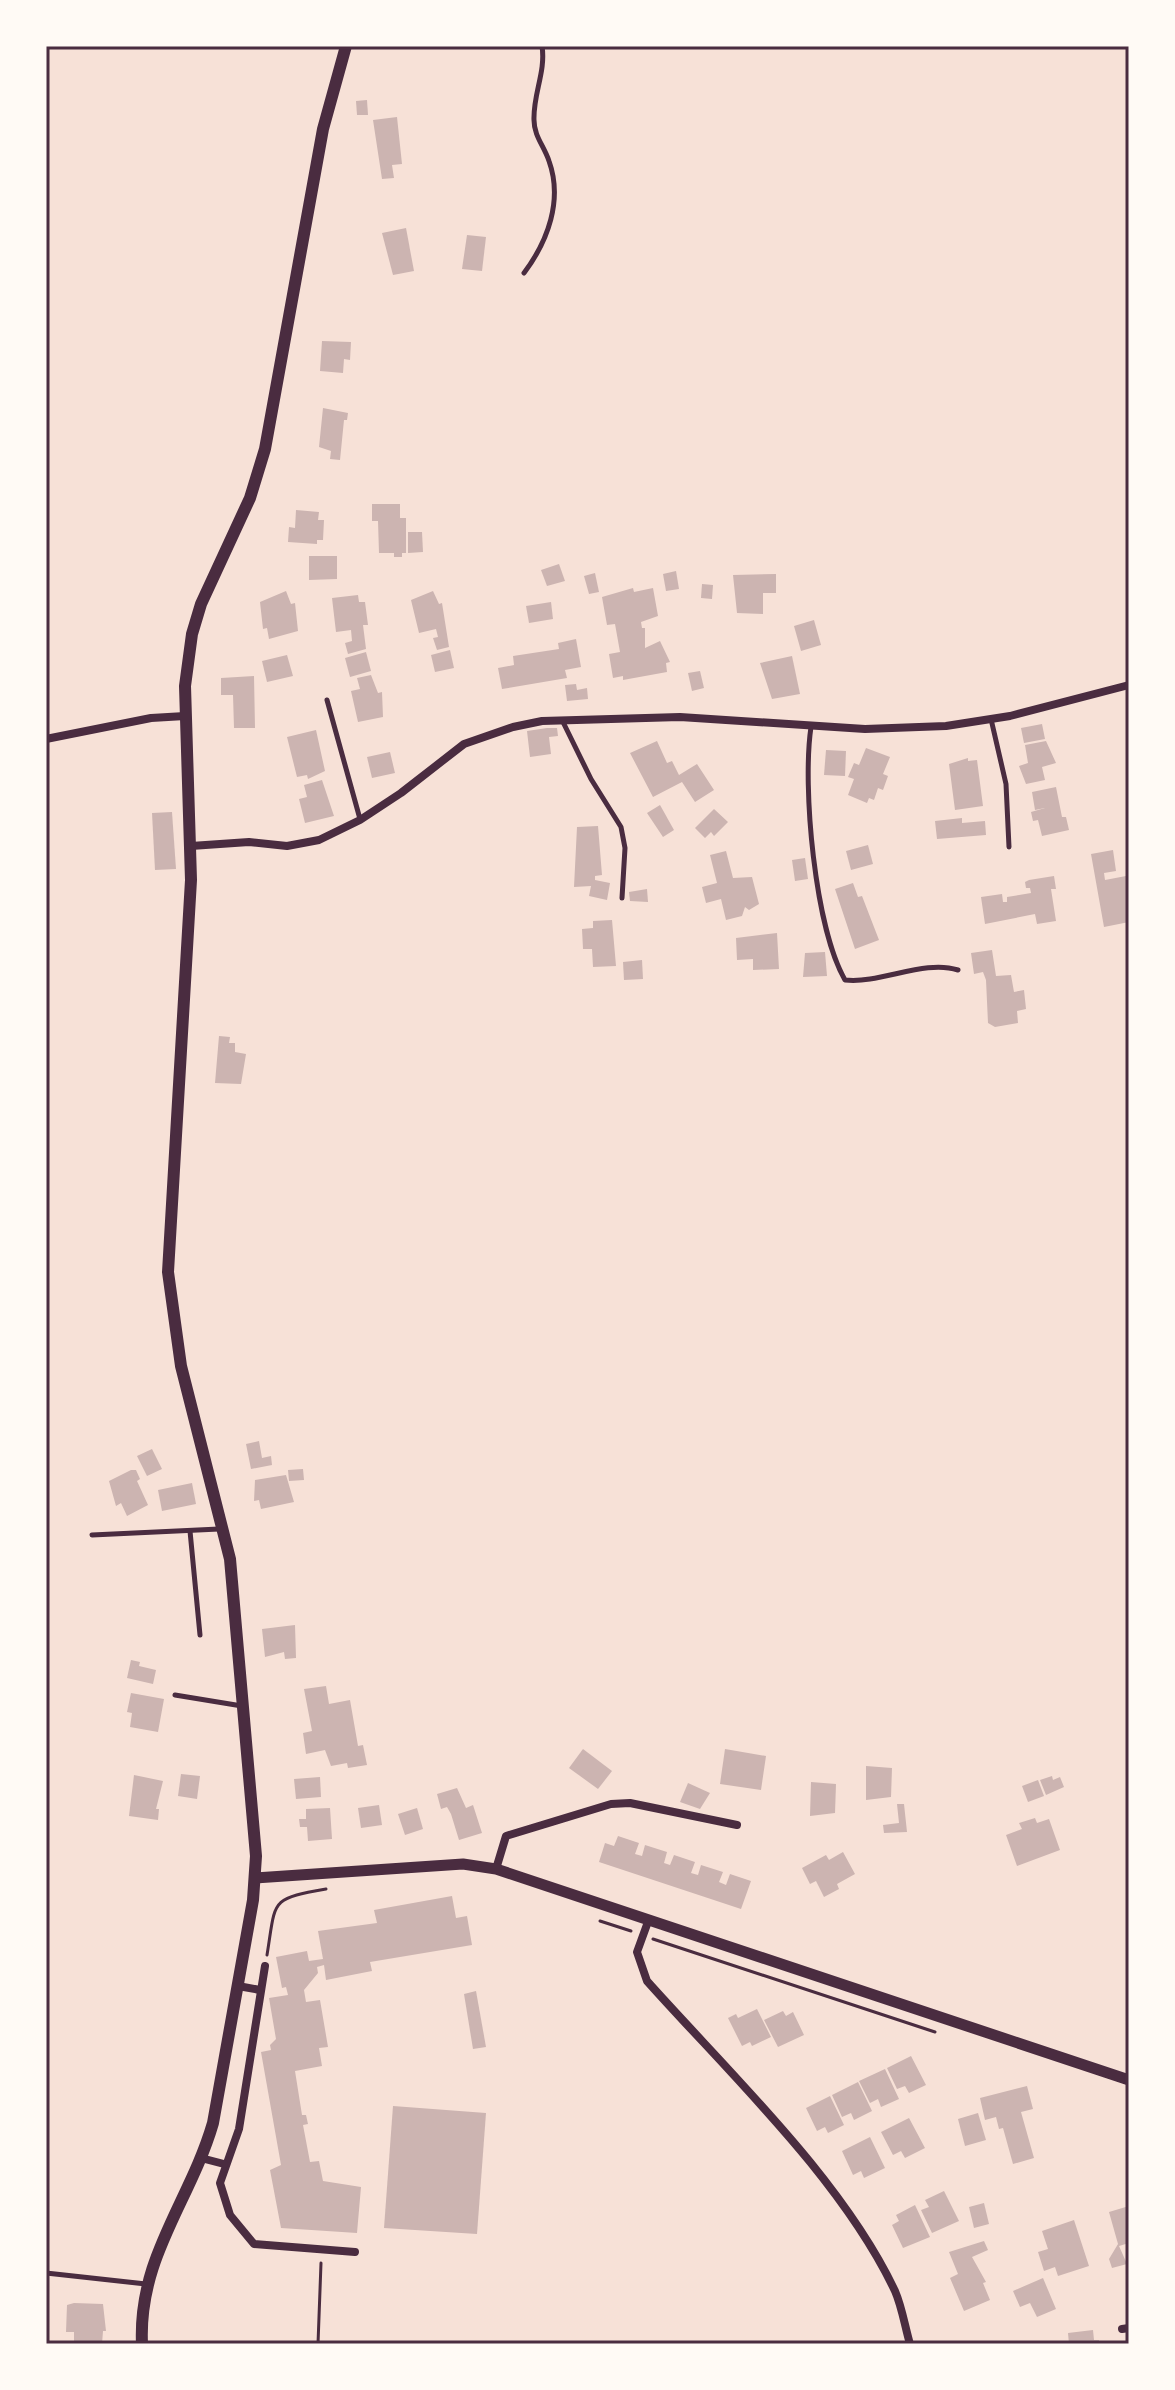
<svg xmlns="http://www.w3.org/2000/svg" width="1175" height="2390" font-family="Karla,sans-serif">
  <style>
    .building { fill: #ccb4b1 }
    .lines { fill: none; stroke-linecap: round; stroke-linejoin: round }
    .path { stroke: #4a2c40; stroke-width: 3 }
    .service { stroke: #4a2c40; stroke-width: 5 }
    .minor { stroke: #4a2c40; stroke-width: 8 }
    .tertiary { stroke: #4a2c40; stroke-width: 11 }
    .secondary { stroke: #4a2c40; stroke-width: 12 }
    .neatline { fill: none; stroke: #4a2c40; stroke-width: 3 }
  </style>
  <rect width="100%" height="100%" fill="#f7e1d7"/>
  <g class="building">
    <path d="M367 100 368 115H357L356 101Z"/>
    <path d="M397 117 402 164 392 165 394 178 382 179 373 120Z"/>
    <path d="M406 228 414 271 393 275 382 233Z"/>
    <path d="M467 235 486 237 482 271 462 269Z"/>
    <path d="M322 341 351 342 350 360 344 359 343 373 320 371Z"/>
    <path d="M323 408 348 413 347 420H344L340 460 330 459 331 451 319 447Z"/>
    <path d="M372 504H400V518H406V553H402V557H394V553H379L378 521H372Z"/>
    <path d="M296 510 319 512 318 520H324L323 540H317V544L288 542 289 527 295 528Z"/>
    <path d="M408 532H422L423 552 408 553Z"/>
    <path d="M309 556H337V579L309 580Z"/>
    <path d="M559 564 565 581 547 586 541 570Z"/>
    <path d="M676 571 679 589 666 591 663 574Z"/>
    <path d="M595 573 599 592 589 594 584 576Z"/>
    <path d="M776 574V593H763V614L737 613 733 575Z"/>
    <path d="M702 584 713 585 712 599 701 598Z"/>
    <path d="M633 588 634 592 653 588 658 616 641 622 642 628H645V648L660 641 670 662 666 663 667 672 623 680V676L613 678 609 654 620 652 615 624 607 625 602 597Z"/>
    <path d="M286 591 291 604 295 603 298 631 269 639 267 628 263 629 260 602Z"/>
    <path d="M433 591 439 604 442 603 449 647 437 650 433 638 438 637 436 629 419 633 411 600Z"/>
    <path d="M358 595 359 602H365L368 625H363L366 649 348 654 345 643 352 641 351 630 336 632 332 598Z"/>
    <path d="M551 602 553 619 529 623 526 606Z"/>
    <path d="M814 620 821 645 801 651 794 626Z"/>
    <path d="M576 639 581 667 565 670 567 678 502 689 498 668 514 665 513 656 559 649 558 643Z"/>
    <path d="M450 650 454 668 435 672 431 655Z"/>
    <path d="M366 652 371 671 350 677 345 658Z"/>
    <path d="M287 655 293 676 267 682 262 661Z"/>
    <path d="M792 656 800 694 772 699 760 663Z"/>
    <path d="M700 671 704 688 692 691 688 673Z"/>
    <path d="M371 675 378 693 382 692 383 717 358 722 351 691 360 689 357 678Z"/>
    <path d="M254 676 255 728H234L233 695H221V678Z"/>
    <path d="M576 684 577 690 587 688 588 699 567 701 565 685Z"/>
    <path d="M1042 724 1045 739 1024 743 1021 728Z"/>
    <path d="M547 728H557L558 736 549 737 551 754 530 757 527 731Z"/>
    <path d="M316 730 325 771 308 779 307 775 297 777 287 737Z"/>
    <path d="M657 741 667 763 672 761 679 775 697 764 714 790 695 802 682 782 653 797 630 753Z"/>
    <path d="M1046 741 1056 763 1042 767 1045 780 1026 784 1019 766 1028 763 1025 745Z"/>
    <path d="M866 748 890 757 883 774 888 776 883 790 878 788 874 800 869 798 867 803 848 795 854 779 848 777 854 763 859 765Z"/>
    <path d="M826 750 846 751 845 776 824 775Z"/>
    <path d="M390 752 395 773 372 778 367 757Z"/>
    <path d="M968 758V761L977 760 983 806 955 810 949 764Z"/>
    <path d="M322 780 334 816 305 823 299 799 307 797 304 785Z"/>
    <path d="M1056 787 1062 817H1066L1069 830 1042 836 1038 820 1033 821 1031 812 1045 808 1035 810 1032 792Z"/>
    <path d="M660 805 674 830 663 837 647 813Z"/>
    <path d="M714 809 728 822 714 836 711 832 705 838 695 828Z"/>
    <path d="M172 812 176 869 155 870 152 813Z"/>
    <path d="M962 818V823L985 821 986 835 937 839 935 821Z"/>
    <path d="M598 826 602 875 595 876V880L610 883 607 900 589 896 591 886 574 887 577 827Z"/>
    <path d="M868 845 873 864 851 870 846 851Z"/>
    <path d="M1113 850 1116 871 1104 873 1105 880 1126 876 1129 922 1104 927 1091 854Z"/>
    <path d="M726 851 733 878 752 877 759 904 749 910 745 907 742 916 726 920 721 899 706 903 702 887 717 883 710 855Z"/>
    <path d="M805 858 808 879 795 881 792 860Z"/>
    <path d="M1054 876 1056 889H1051L1056 921 1037 924 1035 914 985 924 981 897 1002 894 1003 902H1007V897L1031 893 1030 888H1026L1025 882 1029 880Z"/>
    <path d="M853 883 858 897 862 896 879 940 855 949 835 889Z"/>
    <path d="M647 889 648 902 630 901 629 892Z"/>
    <path d="M612 920 616 966 593 967 592 949H583L582 929 593 928V921Z"/>
    <path d="M777 933 779 969 753 970V959L737 960 736 938Z"/>
    <path d="M992 950 996 976 1011 975 1014 992 1024 990 1026 1009 1017 1011 1018 1023 995 1027 988 1023 986 980 983 972 974 974 971 953Z"/>
    <path d="M825 952 827 976 803 977 805 953Z"/>
    <path d="M642 960 643 979 624 980 623 962Z"/>
    <path d="M219 1036 230 1037 229 1043H235V1052L246 1054 241 1084 215 1083Z"/>
    <path d="M259 1441 262 1458 271 1456 272 1465 251 1469 246 1444Z"/>
    <path d="M152 1449 162 1469 147 1476 137 1456Z"/>
    <path d="M303 1469 304 1480 289 1481 288 1470Z"/>
    <path d="M131 1470H136L140 1479 137 1481 148 1505 127 1516 121 1503 116 1506 109 1481Z"/>
    <path d="M286 1475 294 1502 261 1509 259 1500 254 1501 255 1480Z"/>
    <path d="M192 1483 196 1504 162 1511 158 1490Z"/>
    <path d="M295 1625 296 1658 285 1659 284 1652 265 1657 262 1629Z"/>
    <path d="M131 1660 140 1662 139 1666 156 1670 153 1684 127 1678Z"/>
    <path d="M326 1686 329 1704 350 1700 358 1746 363 1745 367 1765 348 1768 347 1763 331 1766 325 1750 306 1754 303 1733 312 1731 304 1689Z"/>
    <path d="M131 1693 164 1699 158 1732 130 1727 132 1713 127 1712Z"/>
    <path d="M583 1749 612 1771 598 1789 569 1768Z"/>
    <path d="M725 1749 766 1756 761 1790 720 1784Z"/>
    <path d="M866 1766 892 1768 891 1797 866 1800Z"/>
    <path d="M181 1774 200 1776 197 1799 178 1796Z"/>
    <path d="M134 1775 163 1781 156 1809H159L158 1820 129 1816Z"/>
    <path d="M1052 1776 1053 1780 1060 1777 1064 1787 1046 1795 1040 1780Z"/>
    <path d="M320 1777 321 1797 296 1799 294 1779Z"/>
    <path d="M1038 1780 1044 1796 1028 1802 1022 1786Z"/>
    <path d="M811 1782 836 1784 835 1813 810 1816Z"/>
    <path d="M688 1783 710 1793 700 1809 680 1802Z"/>
    <path d="M457 1788 466 1808 473 1805 482 1833 459 1840 451 1814 447 1807 441 1809 437 1794Z"/>
    <path d="M897 1804H904L907 1832 884 1833 883 1825 899 1823Z"/>
    <path d="M379 1805 382 1825 361 1828 358 1808Z"/>
    <path d="M330 1808 332 1839 308 1841 307 1827H300L299 1819H306V1809Z"/>
    <path d="M417 1808 423 1829 405 1835 398 1814Z"/>
    <path d="M1035 1818 1037 1823 1049 1819 1060 1850 1017 1866 1006 1835 1022 1829 1019 1823Z"/>
    <path d="M618 1836 639 1843 635 1854 642 1856 645 1845 667 1852 664 1863 670 1865 674 1855 695 1862 691 1873 698 1875 701 1865 723 1872 719 1882 726 1885 730 1874 751 1881 741 1909 599 1862 605 1843 614 1846Z"/>
    <path d="M843 1852 855 1874 837 1884 839 1889 824 1897 816 1881 810 1884 802 1868 826 1855 829 1860Z"/>
    <path d="M452 1896 456 1918 467 1916 472 1945 370 1962 372 1971 326 1980 324 1965 317 1967 318 1973 304 1990 306 2002 320 2000 328 2047 319 2048 322 2066 295 2071 302 2115H306L308 2124 303 2125 310 2162 319 2161 323 2181 361 2187 357 2233 281 2228 270 2170 281 2165 261 2052 271 2050 270 2045 276 2039 269 1998 288 1995 286 1987 282 1988 276 1957 307 1951 309 1961 323 1959 318 1931 377 1923 374 1910Z"/>
    <path d="M476 1991 486 2047 473 2049 464 1994Z"/>
    <path d="M757 2009 771 2037 752 2046 750 2042 742 2046 728 2018 736 2014 738 2018Z"/>
    <path d="M783 2011 786 2016 793 2012 804 2035 778 2047 764 2020Z"/>
    <path d="M911 2056 926 2085 909 2093 905 2086 897 2089 887 2068Z"/>
    <path d="M885 2069 899 2099 881 2107 878 2099 870 2103 859 2081Z"/>
    <path d="M858 2082 872 2111 854 2120 851 2113 842 2117 832 2095Z"/>
    <path d="M1027 2086 1033 2109 1021 2112 1034 2158 1013 2164 1003 2128 999 2129 996 2117 985 2120 980 2098Z"/>
    <path d="M830 2096 844 2125 828 2133 825 2127 817 2131 806 2108Z"/>
    <path d="M393 2106 486 2113 477 2234 384 2228Z"/>
    <path d="M978 2113 986 2140 965 2146 958 2119Z"/>
    <path d="M909 2118 925 2148 905 2158 901 2151 893 2155 881 2132Z"/>
    <path d="M870 2137 885 2168 864 2178 861 2171 853 2175 842 2151Z"/>
    <path d="M944 2191 959 2221 932 2233 921 2210 929 2207 925 2200Z"/>
    <path d="M984 2203 989 2224 974 2228 969 2207Z"/>
    <path d="M915 2205 930 2237 903 2248 892 2225 899 2221 896 2215Z"/>
    <path d="M1129 2206V2243L1119 2246 1127 2264 1112 2268 1109 2259 1118 2244 1109 2212Z"/>
    <path d="M1074 2220 1089 2266 1058 2276 1055 2267 1044 2271 1038 2252 1048 2249 1042 2231Z"/>
    <path d="M984 2241 988 2250 972 2257 986 2282 983 2283 990 2300 964 2311 950 2278 958 2274 949 2252Z"/>
    <path d="M1043 2278 1056 2309 1037 2317 1030 2303 1020 2307 1013 2291Z"/>
    <path d="M74 2303 103 2304 106 2331H103L102 2344H74V2332H66L67 2305Z"/>
    <path d="M1093 2330 1094 2340H1099V2344H1069L1068 2333Z"/>
  </g>
  <g class="lines">
    <g class="path">
      <path d="M600 1921 631 1931"/>
      <path d="M653 1939 935 2032"/>
      <path d="M267 1955C276 1900 269 1899 326 1889"/>
      <path d="M318 2344 321 2263"/>
    </g>
    <g class="service">
      <path d="M524 273C548 241 563 200 549 161 544 146 534 136 534 120 533 94 546 72 542 46"/>
      <path d="M327 700 360 819"/>
      <path d="M991 719 1006 784 1009 847"/>
      <path d="M562 720 591 779 621 827 625 848 622 898"/>
      <path d="M811 727C802 787 815 928 845 980 881 984 924 959 958 970"/>
      <path d="M190 1531 200 1635"/>
      <path d="M92 1535 219 1529"/>
      <path d="M175 1695 242 1706"/>
      <path d="M46 2273 146 2284"/>
    </g>
    <g class="minor">
      <path d="M46 739 151 718 185 716"/>
      <path d="M191 846 249 842 287 846 319 840 360 820 401 793 464 744 513 727 542 721 680 717 865 729 946 726 1010 716 1129 685"/>
      <path d="M496 1869 506 1836 611 1804 630 1803 737 1825"/>
      <path d="M649 1919 637 1952 647 1981C729 2073 842 2179 895 2291 902 2307 905 2327 910 2344"/>
      <path d="M265 1966 239 2129 220 2183 230 2215 254 2244 355 2252"/>
      <path d="M238 1986 260 1990"/>
      <path d="M201 2158 224 2164"/>
      <path d="M1122 2329 1129 2328"/>
    </g>
    <path class="tertiary" d="M255 1878 463 1864 496 1869 1129 2080"/>
    <path class="secondary" d="M142 2344C138 2257 190 2202 213 2123L253 1900 256 1856 230 1559 181 1366 168 1272 191 880 185 686 192 634 201 604 250 498 265 449 323 129 346 46"/>
  </g>
  <rect width="1175" height="2390" fill="none" stroke="#fffaf5" stroke-width="96"/>
  <rect x="48" y="48" width="1079" height="2294" class="neatline"/>
</svg>
